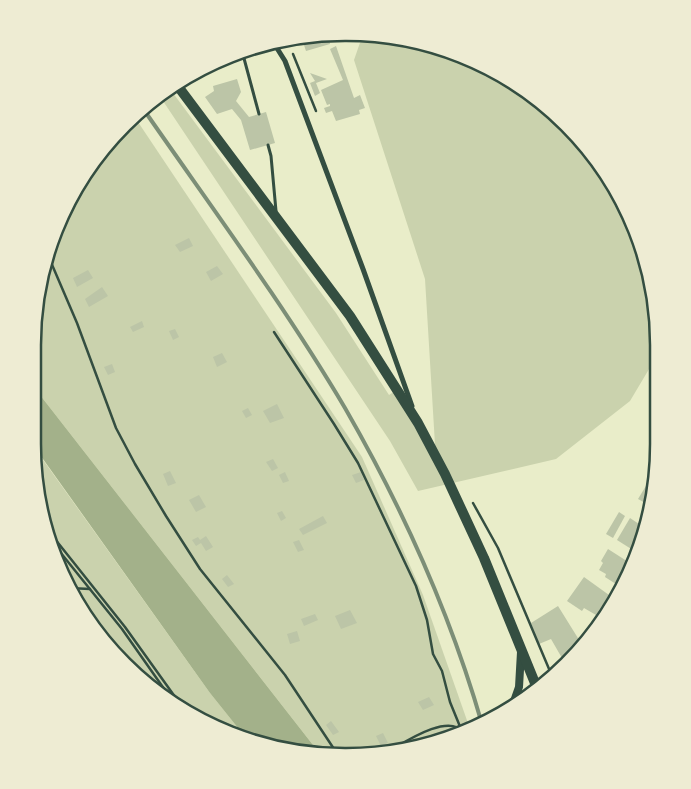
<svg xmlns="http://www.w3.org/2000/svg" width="691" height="789" font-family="Barlow,sans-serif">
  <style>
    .green { fill: #cad2ad }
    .water { fill: #a3b18a }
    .building { fill: #bcc5a7 }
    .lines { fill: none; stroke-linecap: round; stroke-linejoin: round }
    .path { stroke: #344e41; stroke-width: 2.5 }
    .service { stroke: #344e41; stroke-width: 3 }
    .minor { stroke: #344e41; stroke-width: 5 }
    .tertiary { stroke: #344e41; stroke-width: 8 }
    .primary { stroke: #344e41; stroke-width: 10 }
    .rail { stroke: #7c8e77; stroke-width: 4 }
    .rim { fill: none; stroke: #344e41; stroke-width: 2.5 }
  </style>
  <rect width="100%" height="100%" fill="#e9edc9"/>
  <g class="green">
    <path d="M366 33 484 65 581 139 642 245 658 325V354L630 401 556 459 418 491 390 441 159 95 170 89 336 313 389 395 395 391 436 461 425 279 354 60 363 34Z"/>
    <path d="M136 119 362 457 423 595 470 729 446 740 366 756 320 754 40 395 34 370 35 304 74 189Z"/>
    <path d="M33 446 210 693 246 738 226 733 155 692 135 673 84 611 65 582 43 524Z"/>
  </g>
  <path class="water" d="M34 370 40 395 320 754H304L246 738 210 693 33 445Z"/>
  <g class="building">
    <path d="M329 38 330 44 306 51 304 45Z"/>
    <path d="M336 46 354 98 360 95 365 108 359 110 360 114 336 121 332 111 326 113 324 108 330 106V104L327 105 321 90 343 80 330 49Z"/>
    <path d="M310 73 327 79 316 83 320 93 315 96 310 83 315 81Z"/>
    <path d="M237 79 241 92 236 101 249 117 266 112 275 143 250 150 241 120 232 109 217 114 205 97 214 91 213 86Z"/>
    <path d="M189 238 193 246 180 252 175 245Z"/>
    <path d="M217 266 223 274 211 281 206 272Z"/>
    <path d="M88 270 93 278 77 287 73 278Z"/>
    <path d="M102 287 108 296 89 307 85 299Z"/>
    <path d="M142 321 144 327 133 332 130 327Z"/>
    <path d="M175 329 179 337 173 340 169 331Z"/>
    <path d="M222 353 227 362 217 367 213 357Z"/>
    <path d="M112 364 115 372 108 375 104 367Z"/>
    <path d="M277 404 284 418 270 423 263 411Z"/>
    <path d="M248 408 252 415 246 418 242 411Z"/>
    <path d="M273 459 278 468 272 471 266 462Z"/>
    <path d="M170 471 176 483 168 486 163 474Z"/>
    <path d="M285 472 289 481 283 483 279 475Z"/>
    <path d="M361 472 364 480 356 483 352 475Z"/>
    <path d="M652 476 647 504 638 499Z"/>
    <path d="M199 495 206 507 196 512 189 500Z"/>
    <path d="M282 511 286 518 281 521 277 513Z"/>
    <path d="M619 512 625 516 613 538 606 534Z"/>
    <path d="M323 516 327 523 303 535 299 529Z"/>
    <path d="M630 518 642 526 636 552 617 540Z"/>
    <path d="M206 536 213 547 206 551 201 543 196 546 192 540 198 537 200 540Z"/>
    <path d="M299 540 304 550 298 552 293 542Z"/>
    <path d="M608 549 633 565 619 586 605 577 606 574 599 570 603 563 601 561Z"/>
    <path d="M227 575 234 584 228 587 222 579Z"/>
    <path d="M584 577 609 595 596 615 584 608 582 611 567 601Z"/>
    <path d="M558 606 581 643 566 665 551 639 539 644 531 623Z"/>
    <path d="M350 610 357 623 341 629 335 616Z"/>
    <path d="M315 614 318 620 304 626 301 619Z"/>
    <path d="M297 631 300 641 290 644 287 634Z"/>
    <path d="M429 697 434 705 423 710 418 702Z"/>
    <path d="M331 721 339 732 333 735 326 725Z"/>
    <path d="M383 733 388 743 381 746 376 736Z"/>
  </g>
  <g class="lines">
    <g class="path">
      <path d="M293 54 316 111"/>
      <path d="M50 260 77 323 116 428 135 464 166 516 200 569 285 675 338 755"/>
      <path d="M274 332 334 424 358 463 416 586 427 620 433 654 442 671 450 702 461 729"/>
      <path d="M473 503 498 548 552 676"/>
      <path d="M43 524 125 627 183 708"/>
      <path d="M48 537 122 629 174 703"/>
      <path d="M69 588 90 589"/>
      <path d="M492 719 502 709"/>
      <path d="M389 751C405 742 448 713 463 732"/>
    </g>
    <g class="service">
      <path d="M242 51 259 114"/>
      <path d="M268 145 271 156 276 211"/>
    </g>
    <path class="minor" d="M275 45 285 61 363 269 412 406"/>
    <path class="tertiary" d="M512 707 519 687 521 652"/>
    <path class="primary" d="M177 85 350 316 418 423 445 474 484 558 537 688"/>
    <path class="rail" d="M144 110C212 208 284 305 345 408 402 507 450 613 482 724"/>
  </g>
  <path d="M0 0H691V789H0ZM345 41H346A304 304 0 0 1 650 345V444A304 304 0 0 1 346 748H345A304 304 0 0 1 41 444V345A304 304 0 0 1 345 41Z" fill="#eeecd3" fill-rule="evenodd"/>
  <path class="rim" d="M345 41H346A304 304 0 0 1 650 345V444A304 304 0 0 1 346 748H345A304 304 0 0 1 41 444V345A304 304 0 0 1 345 41Z"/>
</svg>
